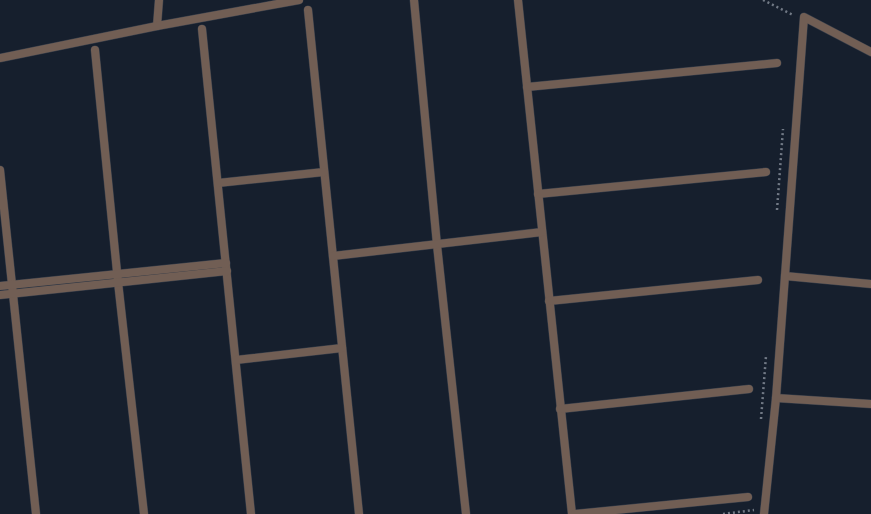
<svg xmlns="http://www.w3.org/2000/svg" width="871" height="514" font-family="'Fira Sans',sans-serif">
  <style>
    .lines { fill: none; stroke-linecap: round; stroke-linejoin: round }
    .lane-casing { stroke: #343c49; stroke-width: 9 }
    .street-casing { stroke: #343c49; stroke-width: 9 }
    .path { stroke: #717985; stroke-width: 2.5; stroke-dasharray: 2 3; stroke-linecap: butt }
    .lane { stroke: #715e54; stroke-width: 8 }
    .street { stroke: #715e54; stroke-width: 8 }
  </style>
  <rect width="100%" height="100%" fill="#161f2d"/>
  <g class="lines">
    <defs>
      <g id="lane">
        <path d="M414 0 437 245 466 514"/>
        <path d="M518 0 572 514"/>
        <path d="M308 10 359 514"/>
        <path d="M202 29 251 514"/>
        <path d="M95 50 118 282 144 514"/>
        <path d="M527 87 777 63"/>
        <path d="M0 170 36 514"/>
        <path d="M218 183 324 172"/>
        <path d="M538 194 766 172"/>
        <path d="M333 256 542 232"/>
        <path d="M0 286 226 263"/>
        <path d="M0 295 227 271"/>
        <path d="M549 301 758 280"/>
        <path d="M236 360 342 348"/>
        <path d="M560 409 749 389"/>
        <path d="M575 514 748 497"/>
      </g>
      <g id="street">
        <path d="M157 26 159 0"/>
        <path d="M0 58 157 26 299 0"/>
        <path d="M785 276 871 284"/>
        <path d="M776 398 871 404"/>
        <path d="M764 514 776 398 804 17 871 52"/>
      </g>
    </defs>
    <use href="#lane" class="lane-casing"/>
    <use href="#street" class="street-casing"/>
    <g class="path">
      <path d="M763 0 793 15V16"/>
      <path d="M777 210 783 129"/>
      <path d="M761 419 766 356"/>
      <path d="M723 514 754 510"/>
    </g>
    <use href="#lane" class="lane"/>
    <use href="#street" class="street"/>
  </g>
</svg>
